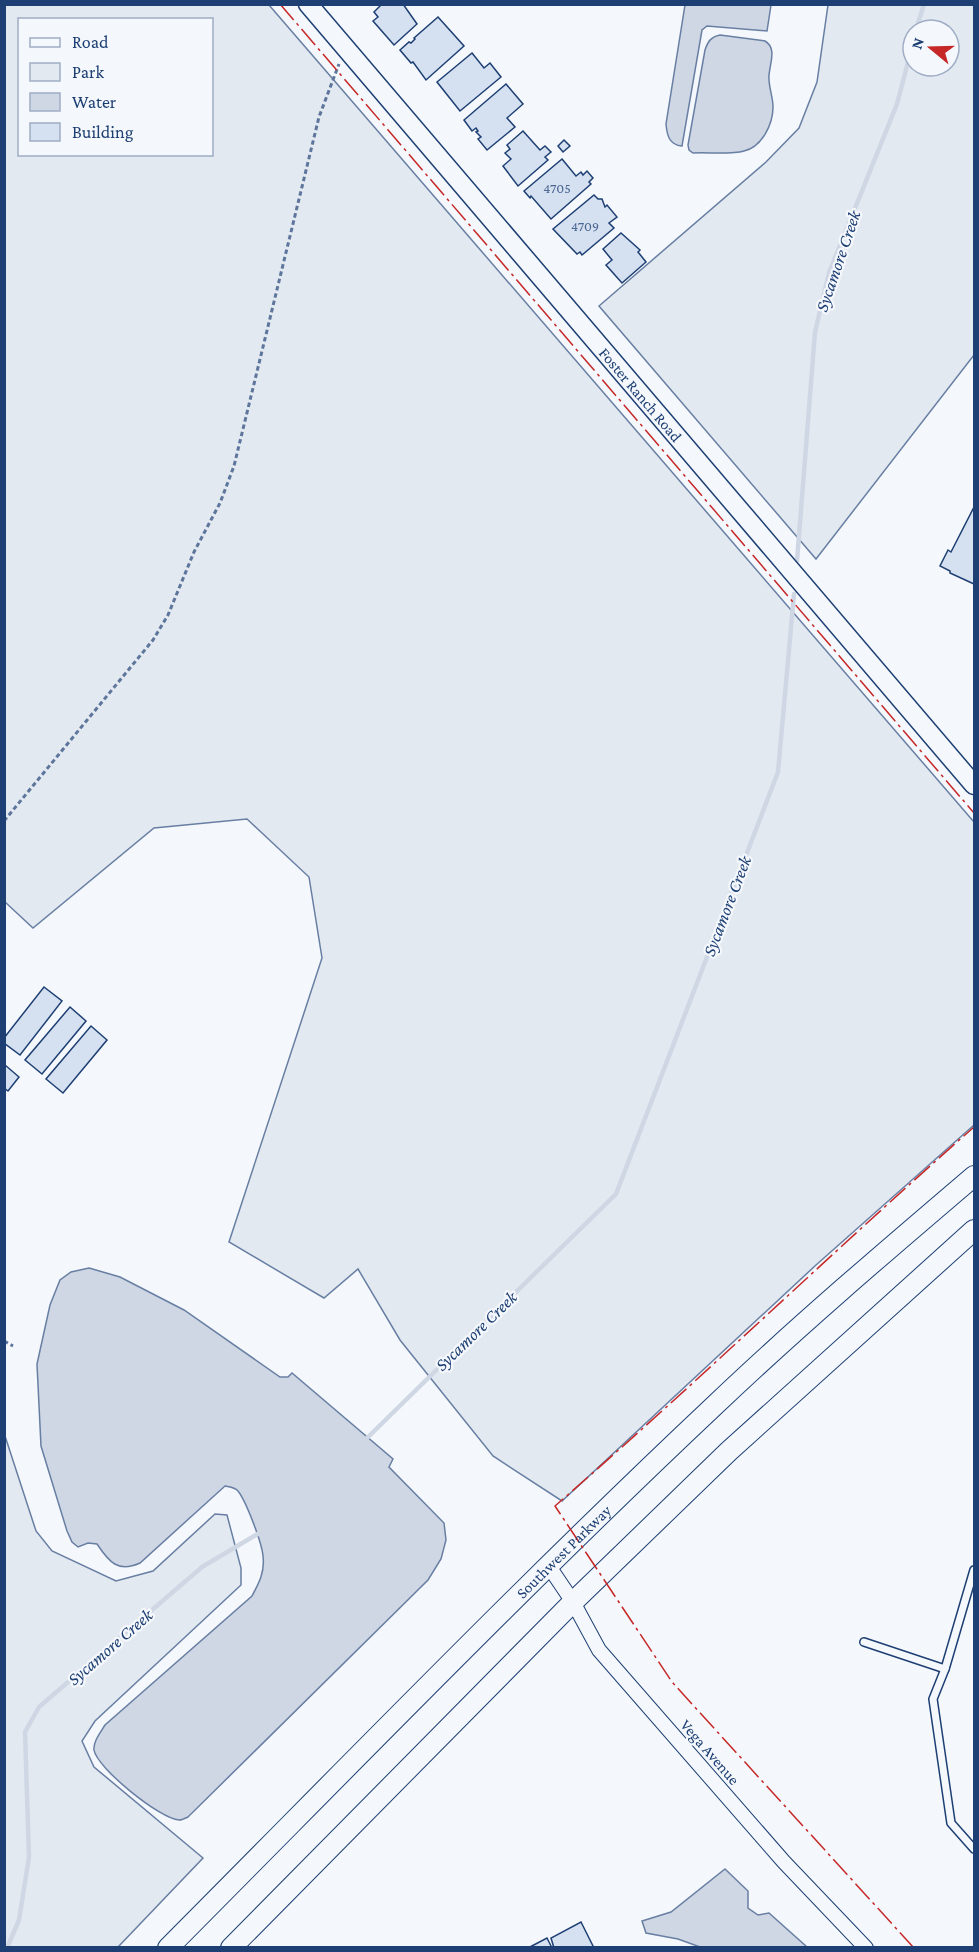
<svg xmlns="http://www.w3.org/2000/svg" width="979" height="1952" font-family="'Crimson Pro',serif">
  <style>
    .green { fill: #e3e9f0; stroke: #687fa3; stroke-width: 1.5; fill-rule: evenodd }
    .water { fill: #cfd7e4; stroke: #687fa3; stroke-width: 1.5 }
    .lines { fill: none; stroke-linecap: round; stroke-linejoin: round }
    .stream { stroke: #cfd7e4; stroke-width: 4.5 }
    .building { fill: #d5e0f0; stroke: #1d3f73; stroke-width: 1.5 }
    .service-casing { stroke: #1d3f73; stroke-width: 10 }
    .minor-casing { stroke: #1d3f73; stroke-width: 16 }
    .tertiary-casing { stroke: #1d3f73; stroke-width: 21 }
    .secondary-casing { stroke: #1d3f73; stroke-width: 22 }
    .path { stroke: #5e769c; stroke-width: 3; stroke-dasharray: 4.5 3; stroke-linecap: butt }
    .service { stroke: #f4f7fb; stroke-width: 7 }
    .minor { stroke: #f4f7fb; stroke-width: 14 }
    .tertiary { stroke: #f4f7fb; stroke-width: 18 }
    .secondary { stroke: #f4f7fb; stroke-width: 20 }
    .power { stroke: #c62828; stroke-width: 1.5; stroke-dasharray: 21 4.5 3 4.5; stroke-linecap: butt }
    .labels { text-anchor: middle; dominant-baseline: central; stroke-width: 4.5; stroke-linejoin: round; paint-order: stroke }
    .number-label { font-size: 14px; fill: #4b6792 }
    .street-label { font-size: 16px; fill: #1d3f73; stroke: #f4f7fb }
    .water-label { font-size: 18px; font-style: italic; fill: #1d3f73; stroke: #f4f7fb }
  </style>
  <rect width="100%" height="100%" fill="#f4f7fb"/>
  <g class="green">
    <path d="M5 4 269 5 974 822V1125L816 1265 562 1501 493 1456 400 1340 358 1269 324 1298 229 1242 322 958 309 877 247 819 154 828 33 928 5 902ZM20 20H212V154H20Z"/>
    <path d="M828 5H974V355L816 559 599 306 766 162 799 128 817 82ZM913 30H949V66H913Z"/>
    <path d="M5 1436 36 1531 52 1551 116 1581 153 1571 215 1514 227 1515 241 1568V1585L95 1721 82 1741 94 1767 203 1858 118 1947H5Z"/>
  </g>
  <g class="water">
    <path d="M685 5H771L767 31 707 26 702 30 682 146C669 145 667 135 666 124Z"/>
    <path d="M720 35 765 41C777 48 770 63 769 75 768 86 773 96 773 107 773 124 762 147 744 151 730 155 708 152 693 153L689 150 688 145 705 50C708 41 711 37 720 35Z"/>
    <path d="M89 1268 120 1277 184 1310 280 1377H288L292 1373 393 1459 389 1467 444 1523 446 1540 441 1559 428 1580 188 1817C186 1818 181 1820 179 1820 160 1819 97 1768 94 1750 93 1742 100 1733 105 1725L252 1596C259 1583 265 1572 263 1556 262 1543 246 1501 238 1491 234 1487 229 1487 225 1486L140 1563C118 1573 109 1562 97 1544L88 1543 78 1547 72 1542 67 1531 41 1446 37 1364 50 1305 60 1280 71 1272Z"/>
    <path d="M725 1869 748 1891V1908L758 1915 769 1913 807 1947H700L678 1939 646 1933 642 1921 671 1912Z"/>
  </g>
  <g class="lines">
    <g class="stream">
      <path d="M916 30 924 4"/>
      <path d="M797 561 815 332 829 273 897 104 913 43"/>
      <path d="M364 1441 616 1194 778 772 794 594"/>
      <path d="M7 1948 19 1920 29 1857 25 1732 39 1707 202 1567 261 1532"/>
    </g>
  </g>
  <g class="building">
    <path d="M382 4H403L417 24 394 45 373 21 378 17 374 12Z"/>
    <path d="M438 17 464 46 426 80 413 62 411 63 400 50 409 42 411 43 415 39 414 38Z"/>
    <path d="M472 53 484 68 490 63 501 77 460 111 437 82Z"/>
    <path d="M506 84 523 104 507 118 515 127 487 150 478 139 481 137 476 132 478 131 476 128 472 131 464 120Z"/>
    <path d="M523 131 540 150 545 146 551 152 545 157 548 160 518 186 503 166 511 159 505 153 510 149 507 145Z"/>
    <path d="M564 140 570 146 563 152 558 146Z"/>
    <path d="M562 159 576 176 581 172 583 175 587 171 593 178 589 182 591 184 551 219 531 196 530 198 524 191Z"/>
    <path d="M594 195 598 199H602L605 207 607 205 617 217 609 223 614 228 582 255 580 252 577 254 553 229Z"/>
    <path d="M621 233 640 250 638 252 646 262 622 283 606 265 612 260 603 249Z"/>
    <path d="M974 507V584L950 573V571L940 566 948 550 951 552Z"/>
    <path d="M44 987 62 1001 20 1055 4 1043V1038Z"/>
    <path d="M70 1007 86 1021 42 1074 25 1060Z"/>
    <path d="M91 1026 107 1040 63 1093 46 1079Z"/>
    <path d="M5 1065 19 1077 8 1091 4 1088Z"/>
    <path d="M581 1922 594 1948H554L551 1938Z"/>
    <path d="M547 1938 552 1948H528Z"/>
  </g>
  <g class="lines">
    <defs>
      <g id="service">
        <path d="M974 1570 945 1669 933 1699 951 1823 974 1849"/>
        <path d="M864 1642 945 1669"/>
      </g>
      <path id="minor" d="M548 1565 573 1602 599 1650 784 1862 866 1948"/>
      <g id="tertiary">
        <path id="s1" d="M308 4 974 785"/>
      </g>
      <g id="secondary">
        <path id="s2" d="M168 1948C349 1766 527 1582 714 1406 798 1326 886 1251 974 1176"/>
        <path d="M231 1948 573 1602 729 1451 974 1230"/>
      </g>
    </defs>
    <use href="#service" class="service-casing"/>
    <use href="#minor" class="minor-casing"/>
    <use href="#tertiary" class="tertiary-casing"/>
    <use href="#secondary" class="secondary-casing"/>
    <g class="path">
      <path d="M4 821 153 640 168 615 194 552 220 503 234 466 319 117 339 64"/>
      <path d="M4 1341 13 1346"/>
    </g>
    <use href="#service" class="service"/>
    <use href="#minor" class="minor"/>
    <use href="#tertiary" class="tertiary"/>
    <use href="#secondary" class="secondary"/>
    <g class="power">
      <path d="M280 4 974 813"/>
      <path d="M914 1948 672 1682 555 1506C697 1383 833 1251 974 1127"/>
    </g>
  </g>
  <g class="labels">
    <g class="number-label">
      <text x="557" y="188">4705</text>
      <text x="585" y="226">4709</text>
    </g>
    <g class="street-label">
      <text stroke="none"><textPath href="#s1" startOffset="513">Foster Ranch Road</textPath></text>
      <text stroke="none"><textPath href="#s2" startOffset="560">Southwest Parkway</textPath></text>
      <text transform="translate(710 1752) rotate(49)">Vega Avenue</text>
    </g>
    <g class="water-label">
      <text transform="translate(838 261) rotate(-71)">Sycamore Creek</text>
      <text transform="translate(727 906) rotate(-69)">Sycamore Creek</text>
      <text transform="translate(476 1331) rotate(-44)">Sycamore Creek</text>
      <text transform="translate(110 1647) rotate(-41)">Sycamore Creek</text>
    </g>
  </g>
  <rect width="979" height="1952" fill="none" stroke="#1d3f73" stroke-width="12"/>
  <rect x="18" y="18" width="195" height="138" fill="#f4f7fb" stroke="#9eadc5" stroke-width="1.5"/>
  <rect x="30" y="38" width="30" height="9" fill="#f4f7fb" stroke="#9eadc5" stroke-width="1.5"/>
  <text x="72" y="48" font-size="18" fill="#1d3f73">Road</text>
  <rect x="30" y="63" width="30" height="18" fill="#e3e9f0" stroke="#9eadc5" stroke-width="1.5"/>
  <text x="72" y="78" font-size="18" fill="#1d3f73">Park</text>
  <rect x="30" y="93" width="30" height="18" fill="#cfd7e4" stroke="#9eadc5" stroke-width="1.5"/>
  <text x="72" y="108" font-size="18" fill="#1d3f73">Water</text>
  <rect x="30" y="123" width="30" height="18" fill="#d5e0f0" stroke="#9eadc5" stroke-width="1.5"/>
  <text x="72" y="138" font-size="18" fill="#1d3f73">Building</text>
  <g transform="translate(931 48) rotate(289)"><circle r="28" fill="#f4f7fb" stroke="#9eadc5" stroke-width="1.5"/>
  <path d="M0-4.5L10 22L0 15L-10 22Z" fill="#c62828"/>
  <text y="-9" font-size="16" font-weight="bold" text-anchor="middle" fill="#1d3f73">N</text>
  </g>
</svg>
